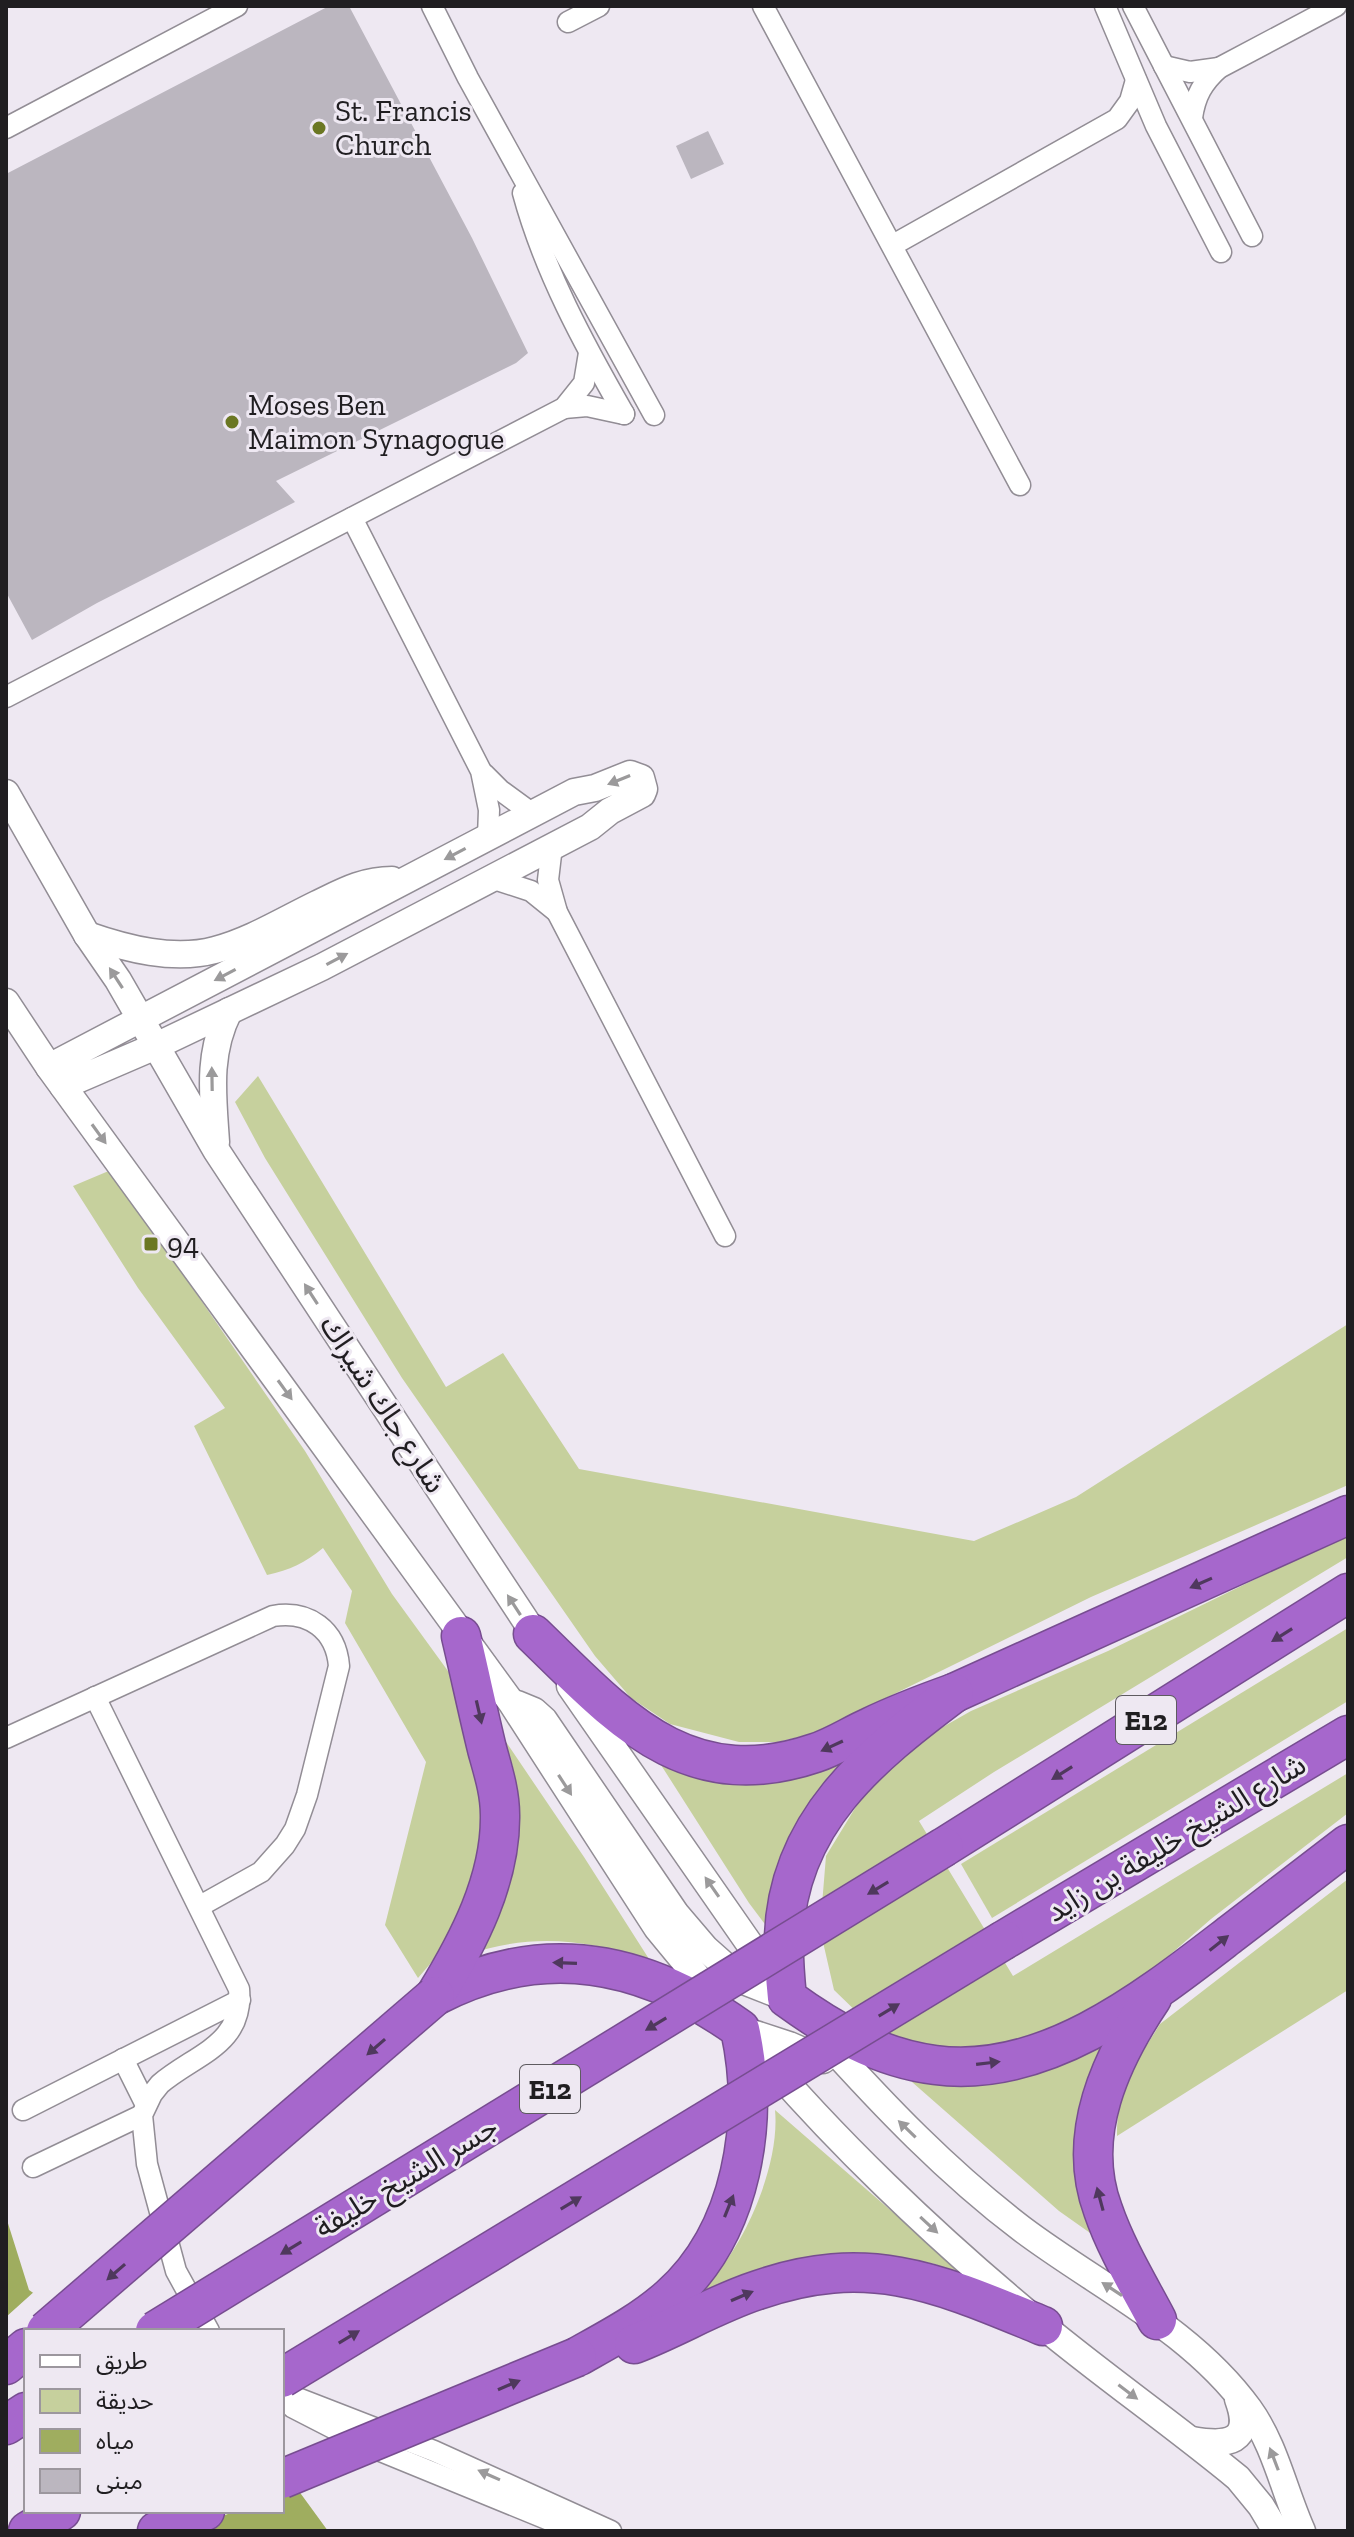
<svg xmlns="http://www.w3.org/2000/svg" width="1354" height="2537" font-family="'Zilla Slab','Noto Sans Arabic',serif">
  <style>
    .green { fill: #c6d09d }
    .water { fill: #9fad5f }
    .pier { fill: #eee8f2 }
    .building { fill: #bbb6bf }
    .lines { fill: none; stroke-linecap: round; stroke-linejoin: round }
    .minor-casing { stroke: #928d95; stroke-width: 23 }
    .tertiary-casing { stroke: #928d95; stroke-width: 29 }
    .motorway-casing { stroke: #774d90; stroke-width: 41 }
    .minor { stroke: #fff; stroke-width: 20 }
    .tertiary { stroke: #fff; stroke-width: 26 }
    .motorway { stroke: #a667cc; stroke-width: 38 }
    .motorway-bridge-casing { stroke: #774d90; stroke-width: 41; stroke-linecap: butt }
    .motorway-bridge { stroke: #a667cc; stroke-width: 38 }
    .oneway { fill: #9b9a9b }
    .oneway2 { fill: #4f385d }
    .poi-dot { fill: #6b7723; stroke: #eee8f2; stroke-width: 3 }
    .labels { text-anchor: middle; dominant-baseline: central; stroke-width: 6; stroke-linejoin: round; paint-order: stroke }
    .shield { fill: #eee8f2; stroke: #5e5b60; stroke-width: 2 }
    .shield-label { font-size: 28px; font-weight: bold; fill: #201e21 }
    .poi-label { font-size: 30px; fill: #201e21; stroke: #eee8f2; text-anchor: start }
    .street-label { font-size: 30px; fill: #201e21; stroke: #eee8f2 }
  </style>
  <rect width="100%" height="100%" fill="#eee8f2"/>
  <g class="green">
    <path d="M258 1076 446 1387 503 1353 579 1469 974 1541 1076 1497 1348 1324V1485L1091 1597 815 1733 778 1742H739L670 1724 631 1698 595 1656 402 1378 265 1158 235 1102Z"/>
    <path d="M111 1170 305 1451 392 1594 461 1689 491 1853 442 1950 418 1978 385 1925 426 1762 345 1623 352 1591 323 1548C305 1563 290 1570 267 1575L194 1426 225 1408 138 1288 73 1186Z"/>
    <path d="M1348 1534V1557L994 1772 919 1821 1013 1976 1348 1773V1813L1211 1919 1149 1973 1082 2022 986 2052 894 2048 834 1990 820 1929 826 1856 857 1805 891 1765 927 1736 971 1711 1108 1651Z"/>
    <path d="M1348 1628V1701L992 1918 961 1864Z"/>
    <path d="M502 1736 584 1857 649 1959C581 1939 533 1933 465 1955L515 1792 513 1767Z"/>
    <path d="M861 1744 773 1935 749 1903 654 1754 711 1762Z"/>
    <path d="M1348 1879V1990L1117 2136C1117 2085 1135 2065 1160 2024Z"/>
    <path d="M1119 2037 1097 2095 1117 2252 1059 2211 912 2082 987 2081Z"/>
    <path d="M775 2110 972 2281 935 2264 898 2257 855 2252 820 2255 773 2267 660 2315C678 2302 701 2291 715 2275 749 2236 780 2161 775 2110Z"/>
  </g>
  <path class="water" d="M6 2217 29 2290 88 2331H26V2511H282V2468L328 2531H6Z"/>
  <path class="pier" d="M36 2290 92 2331H26V2511H235L187 2531H6V2317Z"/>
  <g class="building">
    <path d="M329 6H349L472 238 528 353 516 363 276 481 295 502 97 603 32 640 6 592V174Z"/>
    <path d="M708 131 724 164 691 179 676 146Z"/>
  </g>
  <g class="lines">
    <defs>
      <g id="minor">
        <path d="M432 6 468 78 654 415"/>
        <path d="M763 6 1020 485"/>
        <path d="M1105 6 1156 126 1221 252"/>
        <path d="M1133 6 1252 236"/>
        <path d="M568 22 599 6"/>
        <path d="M1164 66 1190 72 1219 68"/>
        <path d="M1192 118C1195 96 1203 82 1219 68L1336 6"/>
        <path d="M6 128 237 6"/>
        <path d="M523 193C544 271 584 344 624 414"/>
        <path d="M893 245 1117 119 1130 101 1136 80"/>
        <path d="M564 408 587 406 624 414"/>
        <path d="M352 518 481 771 489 810 488 837"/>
        <path d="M6 697 564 408 584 383 589 353"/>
        <path d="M484 774 500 790 533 814"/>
        <path d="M552 846 548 880 557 912 725 1236"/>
        <path d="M491 878 531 891 557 912"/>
        <path d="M95 1697 239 1989C244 2045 195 2054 160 2084L152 2094 142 2115 147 2164 176 2271 209 2331"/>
        <path d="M6 1738 273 1616C309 1610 336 1630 339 1666L307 1795 295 1829 285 1845 261 1872 200 1906"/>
        <path d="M123 2059 146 2105"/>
        <path d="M23 2110 240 2000"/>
        <path d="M33 2167 142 2115"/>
        <path d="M282 2392 434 2451 611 2531"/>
        <path d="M292 2407 366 2445 576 2531"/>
      </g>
      <g id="tertiary">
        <path d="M6 793 87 935 118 980 216 1150 543 1647"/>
        <path d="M87 935C127 949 174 961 215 950 250 941 284 920 317 904 342 892 363 880 392 880"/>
        <path d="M6 1002 49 1067 511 1702 657 1928 718 2002"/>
        <path d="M49 1067 574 792 595 788 630 774 641 778 644 789 642 794 610 811 590 827 322 967 156 1046 63 1086"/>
        <path d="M216 1142C213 1096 207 1054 229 1011"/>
        <path d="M570 1686 769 1972"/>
        <path d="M517 1704 534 1711 544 1720 676 1914 705 1948 741 1980 787 1998 792 2004"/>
        <path d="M740 2029 789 2045 823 2060"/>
        <path d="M743 2032C829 2136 937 2239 1042 2325 1106 2378 1174 2425 1238 2478L1261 2506 1276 2531"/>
        <path d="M821 2036C884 2106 947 2172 1022 2229 1099 2287 1191 2329 1249 2409 1275 2445 1284 2491 1302 2531"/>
        <path d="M1192 2440C1227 2446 1254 2443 1238 2399"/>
      </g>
      <g id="motorway">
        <path d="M533 1634C617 1715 685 1797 815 1753 834 1747 852 1735 870 1727 897 1714 926 1703 954 1693L1348 1515"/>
        <path d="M954 1693C870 1756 788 1822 784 1936 783 1957 785 1978 787 1998 831 2030 879 2058 935 2065 1046 2080 1150 1996 1232 1933 1271 1903 1309 1874 1348 1844"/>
        <path d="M944 1847 1348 1593"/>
        <path d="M1004 1940 1348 1735"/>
        <path d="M435 1996C543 1940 644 1960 740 2029 760 2120 743 2232 670 2297 642 2322 609 2339 577 2357"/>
        <path d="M435 1996C468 1942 501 1880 500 1815 500 1792 493 1771 487 1749 478 1712 470 1674 461 1636"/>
        <path d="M1152 1998C1111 2059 1075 2135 1103 2210 1116 2248 1138 2284 1157 2320"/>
        <path d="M634 2344C676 2328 715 2304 758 2290 870 2251 941 2284 1043 2326"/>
        <path d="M6 2365 26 2348"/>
        <path d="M6 2425 26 2412"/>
        <path d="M28 2531 61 2511"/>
        <path d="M157 2531 205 2511"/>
      </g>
    </defs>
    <use href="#minor" class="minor-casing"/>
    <use href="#tertiary" class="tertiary-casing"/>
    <use href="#motorway" class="motorway-casing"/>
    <use href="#minor" class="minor"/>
    <use href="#tertiary" class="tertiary"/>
    <use href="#motorway" class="motorway"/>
    <defs>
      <g id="motorway-bridge">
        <path d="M46 2331 435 1996"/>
        <path d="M155 2331 944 1847"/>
        <path d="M282 2378 1004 1940"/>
        <path d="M282 2479 577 2357"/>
      </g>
    </defs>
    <use href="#motorway-bridge" class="motorway-bridge-casing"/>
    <use href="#motorway-bridge" class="motorway-bridge"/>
  </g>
  <defs><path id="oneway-solid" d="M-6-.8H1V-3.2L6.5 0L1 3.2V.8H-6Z" transform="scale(2)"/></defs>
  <g class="oneway">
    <use href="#oneway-solid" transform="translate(619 780) rotate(158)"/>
    <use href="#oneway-solid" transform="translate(455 854) rotate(152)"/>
    <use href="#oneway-solid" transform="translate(337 959) rotate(-28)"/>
    <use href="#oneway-solid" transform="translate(225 975) rotate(152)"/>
    <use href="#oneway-solid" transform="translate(116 978) rotate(-123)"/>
    <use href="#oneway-solid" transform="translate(212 1079) rotate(-91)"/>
    <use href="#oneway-solid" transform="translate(99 1134) rotate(54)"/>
    <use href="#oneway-solid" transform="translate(311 1294) rotate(-123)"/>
    <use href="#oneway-solid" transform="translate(285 1390) rotate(54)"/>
    <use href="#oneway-solid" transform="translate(514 1605) rotate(-123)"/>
    <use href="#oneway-solid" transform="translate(565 1785) rotate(57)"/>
    <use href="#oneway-solid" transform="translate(712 1887) rotate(-125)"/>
    <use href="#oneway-solid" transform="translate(907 2129) rotate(-136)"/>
    <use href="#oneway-solid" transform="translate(929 2225) rotate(43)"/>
    <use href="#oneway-solid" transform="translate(1112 2289) rotate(-147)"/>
    <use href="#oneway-solid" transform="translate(1128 2392) rotate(37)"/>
    <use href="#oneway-solid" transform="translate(1274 2459) rotate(-111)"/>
    <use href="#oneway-solid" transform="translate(489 2475) rotate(-156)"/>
  </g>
  <g class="oneway2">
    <use href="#oneway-solid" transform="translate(1201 1583) rotate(156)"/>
    <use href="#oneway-solid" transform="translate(1282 1635) rotate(148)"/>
    <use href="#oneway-solid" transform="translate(479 1712) rotate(77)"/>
    <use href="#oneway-solid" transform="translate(832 1746) rotate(155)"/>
    <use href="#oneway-solid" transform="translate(1062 1773) rotate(148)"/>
    <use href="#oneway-solid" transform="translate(878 1888) rotate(149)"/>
    <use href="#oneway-solid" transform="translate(1219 1943) rotate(-38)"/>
    <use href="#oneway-solid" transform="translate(565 1963) rotate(-178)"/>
    <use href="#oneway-solid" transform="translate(889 2010) rotate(-31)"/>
    <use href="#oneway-solid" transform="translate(656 2024) rotate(149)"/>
    <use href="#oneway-solid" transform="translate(376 2047) rotate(139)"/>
    <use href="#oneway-solid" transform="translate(988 2063) rotate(-7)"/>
    <use href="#oneway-solid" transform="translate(1100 2199) rotate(-105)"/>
    <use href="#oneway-solid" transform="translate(571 2203) rotate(-31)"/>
    <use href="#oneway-solid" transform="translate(729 2206) rotate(-68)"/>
    <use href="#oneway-solid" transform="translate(291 2248) rotate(149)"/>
    <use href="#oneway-solid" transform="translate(116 2272) rotate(139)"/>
    <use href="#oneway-solid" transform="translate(742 2296) rotate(-23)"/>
    <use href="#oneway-solid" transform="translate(349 2337) rotate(-31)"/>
    <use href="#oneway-solid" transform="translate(509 2385) rotate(-23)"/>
  </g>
  <g class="poi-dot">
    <circle cx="319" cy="128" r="8"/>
    <circle cx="232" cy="422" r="8"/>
    <rect x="143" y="1236" width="16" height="16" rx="4"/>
  </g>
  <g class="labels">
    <g class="shield">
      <rect x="1116" y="1696" width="60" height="48" rx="6"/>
      <rect x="520" y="2065" width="60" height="48" rx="6"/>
    </g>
    <g class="shield-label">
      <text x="1146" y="1720">E12</text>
      <text x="550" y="2089">E12</text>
    </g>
    <g class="poi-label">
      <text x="335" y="111">St. Francis<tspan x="335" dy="34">Church</tspan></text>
      <text x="248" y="405">Moses Ben<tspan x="248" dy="34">Maimon Synagogue</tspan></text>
      <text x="167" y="1244">94</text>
    </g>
    <g class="street-label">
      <text transform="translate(383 1404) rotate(57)">شارع جاك شيراك</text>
      <text transform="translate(1176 1838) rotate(-31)">شارع الشيخ خليفة بن زايد</text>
      <text transform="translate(406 2177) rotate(-31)">جسر الشيخ خليفة</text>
    </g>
  </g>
  <rect width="1354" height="2537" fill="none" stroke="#201e21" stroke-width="16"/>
  <rect x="24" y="2329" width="260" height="184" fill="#eee8f2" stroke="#9c979e" stroke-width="2"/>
  <rect x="40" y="2355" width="40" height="12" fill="#ffffff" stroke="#9c979e" stroke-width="2"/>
  <text x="96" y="2369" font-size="24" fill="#201e21">طريق</text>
  <rect x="40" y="2389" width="40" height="24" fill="#c6d09d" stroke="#9c979e" stroke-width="2"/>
  <text x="96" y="2409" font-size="24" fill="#201e21">حديقة</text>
  <rect x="40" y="2429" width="40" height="24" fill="#9fad5f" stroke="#9c979e" stroke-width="2"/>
  <text x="96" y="2449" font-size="24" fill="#201e21">مياه</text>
  <rect x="40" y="2469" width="40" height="24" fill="#bbb6bf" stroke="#9c979e" stroke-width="2"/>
  <text x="96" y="2489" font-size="24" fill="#201e21">مبنى</text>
</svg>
